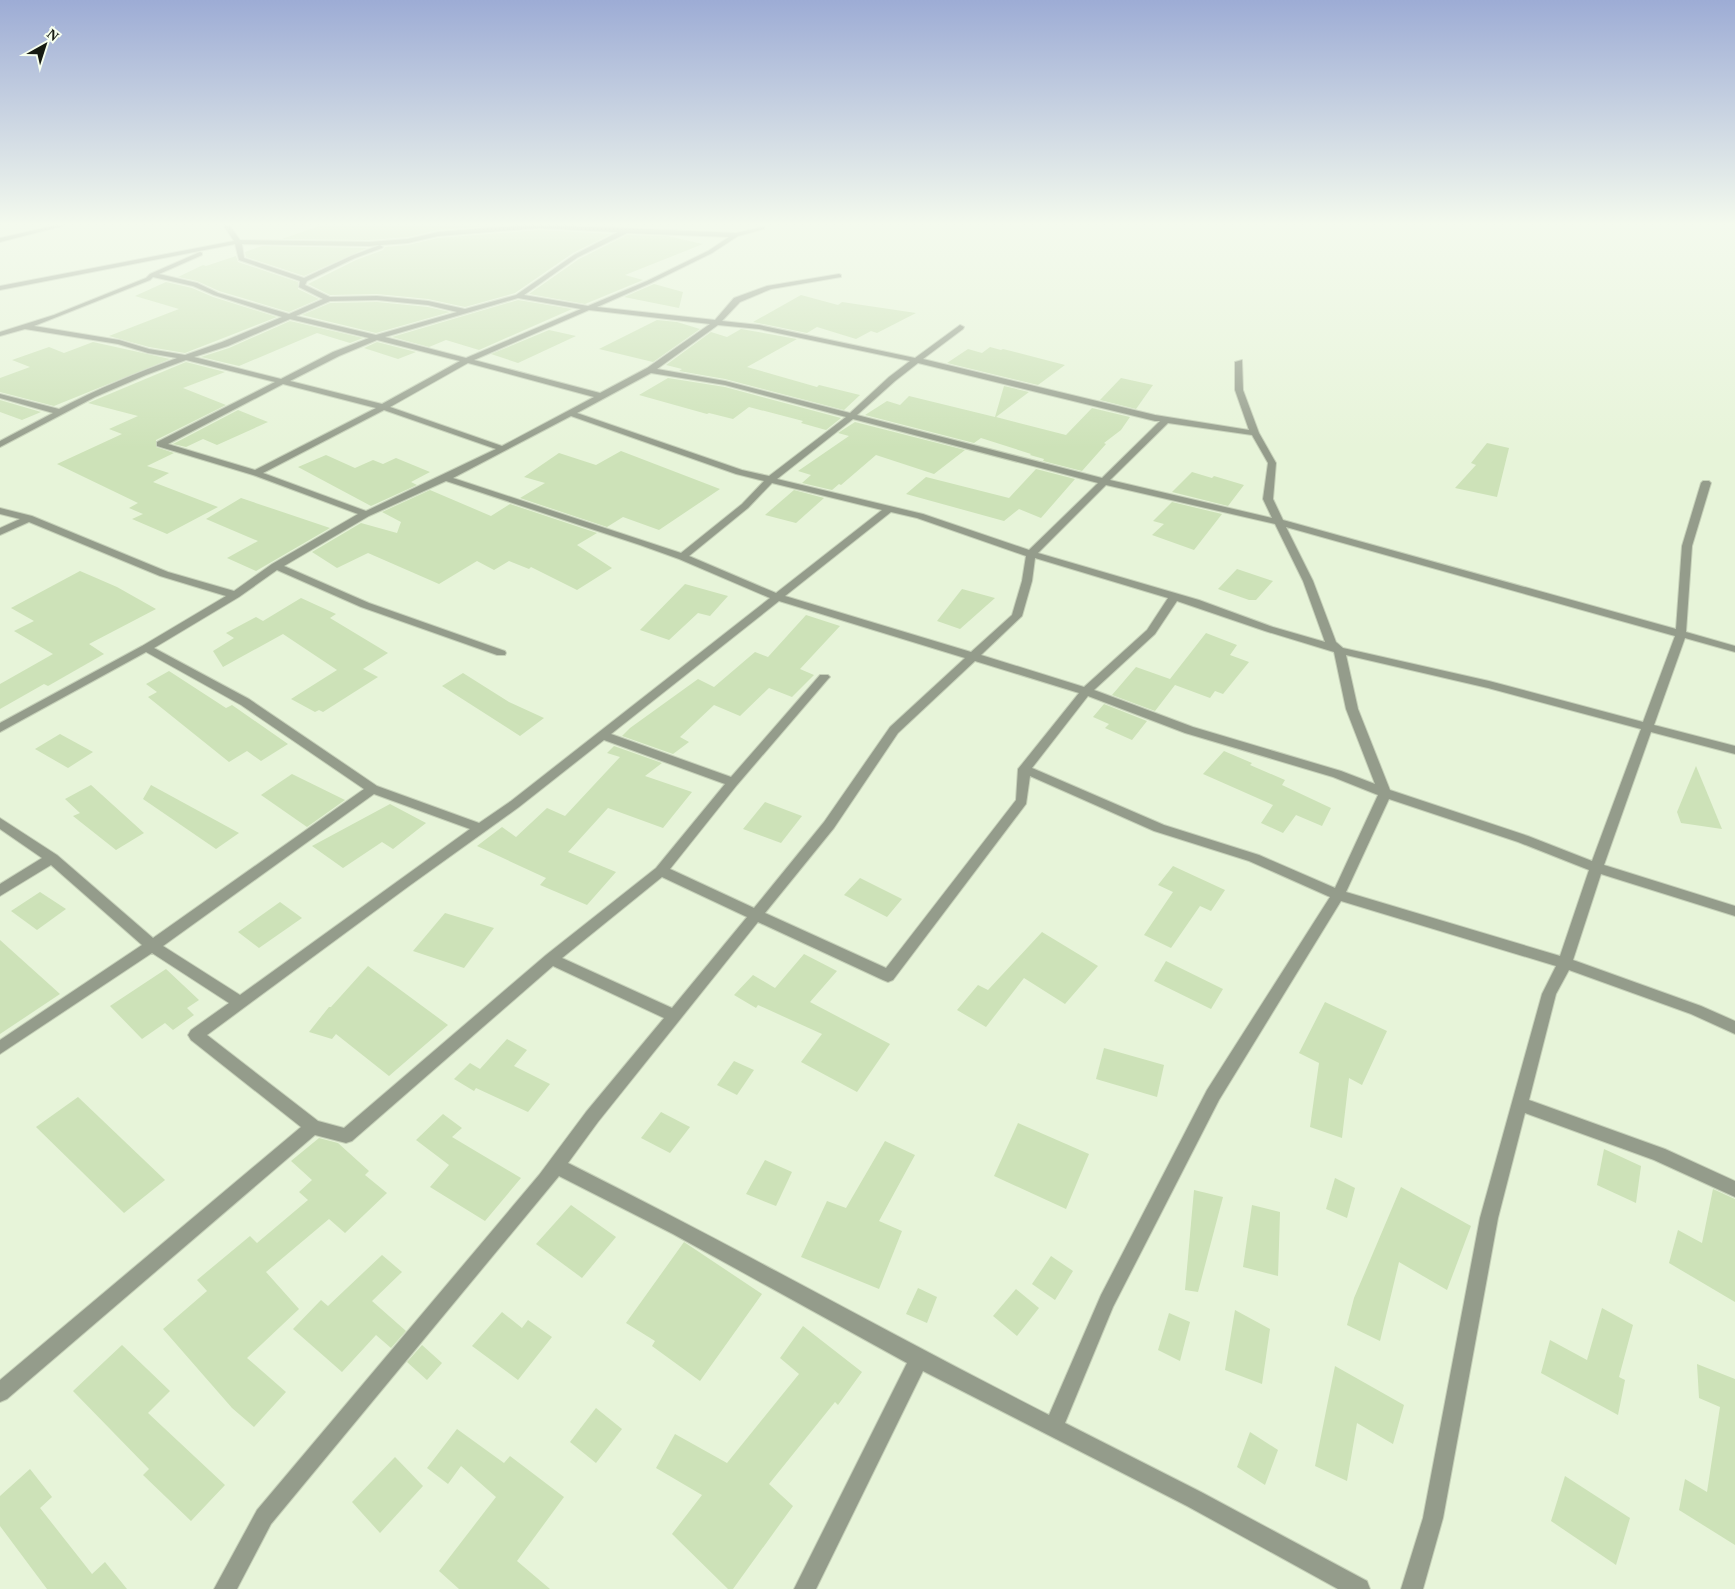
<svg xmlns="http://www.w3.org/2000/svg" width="1735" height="1589" font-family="Georgia,serif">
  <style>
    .building { fill: #cde2b8 }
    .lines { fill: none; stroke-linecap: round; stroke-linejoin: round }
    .minor-casing { stroke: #c6d1b9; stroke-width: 2 }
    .minor { fill: #949c8b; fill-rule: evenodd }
  </style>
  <rect width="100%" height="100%" fill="#e7f4d9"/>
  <g class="building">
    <path d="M319 226H494L438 230 408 237 369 240 282 239Z"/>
    <path d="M539 230 611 234 573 253 515 293 465 307 428 299 377 294 330 295 308 284 356 260 383 250 385 247 408 245 438 238Z"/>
    <path d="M627 235 667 236 703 244 625 275 643 280 585 304 529 294 579 259Z"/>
    <path d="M262 246 367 248 304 276 246 257 245 252Z"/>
    <path d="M236 256 238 262 298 282V289L319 299 289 312 219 291 197 281 178 277 203 265 206 266Z"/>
    <path d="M166 282 192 288 213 297 277 317 185 353 149 347 109 336 179 309 135 296Z"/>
    <path d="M654 284 683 292 679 308 624 297Z"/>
    <path d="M801 295 838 305 842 302 916 313 877 333 871 331 856 339 817 327 807 333 753 322Z"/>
    <path d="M518 300 572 309 479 350 446 340 429 347 392 337Z"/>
    <path d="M377 302 428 307 450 312 376 333 302 315 330 303Z"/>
    <path d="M657 320 677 322 700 329 653 362 599 349Z"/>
    <path d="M290 321 363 338 350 343 317 333 239 366 201 357 229 348Z"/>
    <path d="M741 329 797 339 747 367 817 387 819 385 860 395 844 410 725 379 679 371 682 369 666 365 711 332 727 337Z"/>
    <path d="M549 330 576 336 518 363 491 354Z"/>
    <path d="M93 342 170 359 54 406 0 392V378L30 367 12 360 49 347 64 353Z"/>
    <path d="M377 342 416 352 398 359 364 348Z"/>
    <path d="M990 347 1001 350 1003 349 1065 365 1038 385 947 363 968 349 982 353Z"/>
    <path d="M186 362 225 372 183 388 226 405 156 440V447L174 453 147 466 169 473 153 482 218 507 167 534 132 519 143 514 129 508 138 503 57 464 122 434 109 429 138 416 88 403Z"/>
    <path d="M668 378 725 387 841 418 826 430 801 423 803 421 749 407 733 419 709 413 707 414 639 395Z"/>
    <path d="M1121 378 1153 385 1136 409 1100 400Z"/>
    <path d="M1004 386 1029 392 996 417 1066 435 1092 408 1130 417 1121 430 1104 443 1106 444 1082 471 1043 461 1044 459 1030 455 1031 454 981 438 974 443 865 415 887 401 900 405 909 396 995 417Z"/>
    <path d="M0 400 41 412 22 420 0 412Z"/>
    <path d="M238 410 268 422 217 445 203 439 186 447 173 444Z"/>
    <path d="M855 422 965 450 934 474 876 455 841 485 839 484 832 490 802 483 811 475 798 471 849 436 838 433Z"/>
    <path d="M1487 443 1509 448 1497 497 1455 488 1476 465 1471 463Z"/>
    <path d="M621 451 720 489 659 530 623 517 607 527 520 498 545 483 524 477 559 453 596 465Z"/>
    <path d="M326 455 355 468 373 460 383 464 396 458 430 472 411 482 417 485 371 506 298 467Z"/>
    <path d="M1036 469 1075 479 1041 518 1019 509 1004 521 906 494 926 477 1009 498Z"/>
    <path d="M1192 472 1212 478 1214 476 1244 485 1228 506 1172 492Z"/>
    <path d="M430 490 491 516 510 504 597 533 577 545 612 568 577 590 531 567 529 569 509 561 494 570 477 561 439 584 368 553 337 568 312 552 361 523 397 533 401 522 382 512Z"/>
    <path d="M794 490 824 498 796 523 765 515Z"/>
    <path d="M241 498 330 528 256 571 227 558 258 541 206 519Z"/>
    <path d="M1172 502 1222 514 1194 550 1152 535 1164 524 1153 521Z"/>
    <path d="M1237 569 1273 581 1256 600H1249L1218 589Z"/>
    <path d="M80 571 117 587 156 609 89 644 104 654 48 686 44 684 0 709V684L53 654 14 631 34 621 11 608Z"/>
    <path d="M685 584 728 596 710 616 698 613 669 640 640 630Z"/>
    <path d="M962 589 995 598 960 629 937 621Z"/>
    <path d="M301 598 336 614 330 618 388 653 363 669 378 677 323 712 319 710 315 712 291 699 337 670 283 634 223 667 213 651 234 638 226 633 256 617 263 621Z"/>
    <path d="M806 615 840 626 800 669 814 675 792 697 769 688 740 716 714 705 680 737 689 742 673 754 622 736 630 728 698 679 714 687 755 652 768 657Z"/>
    <path d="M1206 633 1237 645 1230 655 1249 662 1223 694 1215 691 1210 698 1175 685 1155 711 1112 695 1136 667 1170 679Z"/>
    <path d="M169 671 226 708 232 705 288 744 261 761 247 751 229 762 148 697 157 692 146 684Z"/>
    <path d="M463 673 509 702 544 718 520 736 442 686Z"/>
    <path d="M1104 704 1147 721 1132 740 1105 728 1109 724 1093 717Z"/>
    <path d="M60 734 93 752 68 768 35 749Z"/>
    <path d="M614 746 662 763 645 776 692 792 663 828 608 808 568 852 616 872 587 905 540 885 546 878 477 846 502 827 516 837 547 808 565 816 620 757 607 753Z"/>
    <path d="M1224 751 1252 763 1250 765 1285 780 1282 785 1331 808 1322 826 1296 815 1283 833 1261 823 1273 805 1203 774Z"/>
    <path d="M1696 766 1722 829 1681 823 1677 812Z"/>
    <path d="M292 774 345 800 307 827 261 795Z"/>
    <path d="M91 785 144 833 116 850 73 816 80 813 65 799Z"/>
    <path d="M151 785 239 833 216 849 143 799Z"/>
    <path d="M765 802 802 816 781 843 743 829Z"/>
    <path d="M390 804 426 823 393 849 382 842 343 868 312 846Z"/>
    <path d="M1173 866 1225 890 1211 911 1200 906 1171 948 1144 935 1173 892 1158 885Z"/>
    <path d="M860 878 902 899 887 917 844 895Z"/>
    <path d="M40 892 66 909 37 930 11 911Z"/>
    <path d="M280 902 302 918 259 948 238 932Z"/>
    <path d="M445 913 494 928 464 968 413 951Z"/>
    <path d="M1042 932 1098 966 1065 1004 1024 978 986 1027 957 1010 978 985 988 990Z"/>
    <path d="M0 940 60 994 0 1034Z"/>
    <path d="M804 954 837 971 810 1002 890 1044 857 1092 801 1062 822 1034 758 1005 756 1008 734 995 753 975 775 988Z"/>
    <path d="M1166 961 1223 989 1211 1009 1154 981Z"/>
    <path d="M368 966 448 1025 389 1076 336 1034 332 1039 309 1032 329 1007H331Z"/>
    <path d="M166 969 199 1000 187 1008 194 1015 173 1030 165 1023 142 1039 110 1006Z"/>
    <path d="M1325 1002 1387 1031 1362 1085 1349 1078 1342 1138 1310 1127 1319 1063 1299 1053Z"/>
    <path d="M507 1039 527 1050 514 1066 550 1084 528 1112 476 1088 474 1091 454 1079 470 1063 480 1069Z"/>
    <path d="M1104 1048 1164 1065 1157 1097 1096 1079Z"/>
    <path d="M734 1061 754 1070 737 1095 717 1085Z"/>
    <path d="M78 1097 165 1180 124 1213 36 1127Z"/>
    <path d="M661 1112 690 1127 670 1153 641 1138Z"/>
    <path d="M443 1114 462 1128 452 1137 521 1178 485 1221 430 1187 449 1165 416 1140Z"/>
    <path d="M1018 1123 1089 1154 1066 1209 994 1176Z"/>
    <path d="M319 1138 338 1143 369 1171 365 1175 387 1193 345 1233 329 1219 266 1272 299 1309 247 1358 286 1392 254 1427 232 1408 163 1329 207 1291 197 1280 250 1236 257 1243 308 1200 299 1192 312 1180 291 1161Z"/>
    <path d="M885 1141 915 1155 879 1221 902 1231 879 1289 801 1257 827 1201 846 1208Z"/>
    <path d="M1604 1149 1641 1166 1636 1203 1597 1185Z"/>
    <path d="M765 1160 792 1172 776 1206 746 1194Z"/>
    <path d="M1335 1178 1355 1188 1347 1218 1326 1209Z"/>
    <path d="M1401 1187 1471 1226 1447 1290 1399 1262 1380 1341 1347 1325 1354 1298Z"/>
    <path d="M1713 1189 1735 1199V1302L1669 1263 1678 1230 1702 1243Z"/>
    <path d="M1194 1190 1223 1197 1198 1292 1185 1290Z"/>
    <path d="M571 1205 616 1237 582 1278 536 1244Z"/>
    <path d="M1252 1205 1280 1212 1278 1276 1243 1267Z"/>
    <path d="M684 1242 762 1294 700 1381 652 1346 655 1341 626 1323Z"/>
    <path d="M382 1255 402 1272 372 1301 406 1331 391 1348 376 1335 342 1372 293 1329 321 1300 328 1306Z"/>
    <path d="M1051 1256 1073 1271 1055 1300 1032 1284Z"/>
    <path d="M918 1288 937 1297 927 1323 906 1314Z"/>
    <path d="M1016 1289 1039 1308 1017 1336 993 1316Z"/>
    <path d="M1602 1308 1633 1325 1619 1377 1625 1380 1618 1415 1541 1373 1550 1340 1587 1360Z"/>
    <path d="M1235 1310 1270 1329 1262 1384 1225 1370Z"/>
    <path d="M502 1312 522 1328 528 1320 552 1337 518 1380 472 1346Z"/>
    <path d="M1169 1313 1190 1322 1180 1361 1158 1350Z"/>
    <path d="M803 1326 862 1372 838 1405 835 1402 769 1484 793 1506 733 1589H728L672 1534 702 1495 656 1468 675 1434 727 1463 799 1374 780 1358Z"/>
    <path d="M122 1345 170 1391 148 1413 225 1485 191 1521 143 1475 149 1469 73 1391Z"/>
    <path d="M422 1345 442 1363 427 1380 407 1362Z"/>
    <path d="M1697 1364 1735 1379V1545L1679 1510 1685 1479 1707 1492 1720 1407 1699 1398Z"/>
    <path d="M1335 1366 1404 1405 1393 1444 1357 1423 1347 1481 1315 1466Z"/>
    <path d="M596 1408 622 1429 596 1463 570 1442Z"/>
    <path d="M457 1429 504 1463 510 1456 564 1497 517 1561 550 1589H459L439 1571 496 1497 461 1466 448 1484 427 1468Z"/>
    <path d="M1250 1432 1278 1450 1265 1485 1237 1467Z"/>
    <path d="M395 1457 423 1486 380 1533 352 1502Z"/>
    <path d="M30 1469 52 1497 40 1508 92 1574 105 1562 127 1589H47L0 1526V1496Z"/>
    <path d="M1565 1476 1630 1518 1616 1565 1551 1521Z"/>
  </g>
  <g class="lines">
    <defs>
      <g id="minor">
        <path d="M53 226H62L0 242V238Z"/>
        <path d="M224 226H230L240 240 369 242 408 239 438 232 513 226H568L736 233 764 227V229L738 236 712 253 651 283 597 307 715 320 734 298 767 286 839 274 841 275V277L771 289 740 302 722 321 759 325 915 358 960 325 964 327 963 329 923 359 1155 415 1249 430 1235 390V362L1242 360 1243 390 1259 433 1276 463 1273 499 1283 520 1676 629 1682 546 1701 483 1703 481H1709L1711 483 1692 546 1686 632 1735 646V652L1685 638 1654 725 1735 746V754L1651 732 1604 865 1735 906V916L1601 874 1573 960 1701 1006 1735 1021V1034L1691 1014 1569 970 1556 994 1529 1100 1665 1149 1735 1181V1197L1654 1160 1525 1113 1498 1218 1443 1518 1423 1589H1401L1423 1518 1480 1218 1542 994 1556 966 1341 901 1219 1100 1113 1307 1065 1423 1201 1492 1367 1581 1370 1589H1338L1187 1506 923 1371 816 1589H794L907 1363 673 1234 559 1176 271 1524 237 1589H214L257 1510 539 1175 586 1112 664 1018 553 966 352 1141 346 1143 315 1135 7 1399 0 1402V1380L301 1127 191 1040 188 1035 191 1030 229 1003 152 953 0 1054V1040L142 945 51 865 0 896V884L42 858 0 829V818L57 855 153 938 364 789 241 705 146 652 0 732V723L142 646 226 596 160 576 29 522 0 535V528L20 519 0 514V508L32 516 168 572 234 591 272 564 358 514 253 475 157 446V442L275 382 186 360 146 375 95 397 0 447V441L53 413 0 398V394L59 409C97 389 136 373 177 358L148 353 118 344 25 329 0 336V332L54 315 146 278 150 274 200 252 202 253V255L159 274 197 283 218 293 289 314 323 299 299 287 300 281 239 260 235 244 0 290V286L234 241ZM539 228 618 232 574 255 516 295 465 309 428 301 377 296 330 297 305 285 307 281 355 258 382 248 383 247 380 245 408 243 438 236ZM627 233 729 237 708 251 647 281 588 306 524 295 578 257ZM242 244 369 246 380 245 351 256 304 278 244 258ZM153 277 193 286 214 295 282 317 222 342 185 355 149 349 119 340 34 326 150 280ZM518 298 581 309 466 358 385 337ZM377 300 428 305 457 312 376 335 296 316 330 301ZM589 310 710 324 647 368 600 393 474 360ZM290 319 369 338 333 352 281 379 194 357 228 346ZM718 325 759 329 910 361 889 377 850 413 725 381 657 369ZM377 340 460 361 382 404 290 381 339 356ZM468 363 594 397 502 446 390 407ZM918 363 1155 421H1160L1102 478 857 415 895 381ZM651 373 725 385 846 417 769 476 742 470 577 413ZM283 384 376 408 255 470 168 444ZM384 410 496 449 366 511 263 473ZM571 416 736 474 764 481 742 504 681 553 453 478ZM853 419 1098 483 1029 550 923 514 777 479ZM1168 423 1252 435 1268 463 1263 499 1272 518 1110 480ZM446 481 640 545 679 559 770 598 511 801 479 823 377 786 249 699 154 648 239 597 277 570 361 607 497 655H505L506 653 505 651 369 603 284 566 369 516ZM772 483 882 510 776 593 689 556 748 508ZM1106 485 1275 524 1303 581 1325 642 1273 627 1199 600 1038 553ZM891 512 917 518 1026 556 1022 581 1012 615 971 652 785 596ZM1286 527 1675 636 1643 722 1489 681 1343 648 1336 642 1313 581ZM1035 558 1168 598 1147 630 1084 687 981 655 1022 616 1032 581ZM779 601 965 658 890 727 824 822 754 908 670 869 737 785 828 679 830 677 828 675H820L731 777 611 734ZM1177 601 1265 631 1334 652 1346 709 1375 784 1341 771 1193 727 1094 690 1155 634ZM1346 655 1488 688 1641 729 1592 861 1528 836 1390 790 1358 709ZM975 661 1079 693 1018 769 1016 800 886 968 765 913 834 828 898 733ZM1088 696 1185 733 1333 777 1378 795 1335 888 1259 855 1164 825 1032 768ZM604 740 725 784 656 868 546 955 344 1128 318 1121 207 1035 409 886 519 807ZM1030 776 1154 831 1249 861 1330 897 1207 1090 1101 1295 1049 1415C888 1333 730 1244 568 1163L598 1122 758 922 883 980 888 982 893 980 1026 804ZM374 794 470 829 240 995 163 946ZM1389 799 1518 842 1589 870 1560 956 1346 892ZM662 877 747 917 672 1008 562 958Z"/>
      </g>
    </defs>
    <use href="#minor" class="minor-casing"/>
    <use href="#minor" class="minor"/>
  </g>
  <linearGradient id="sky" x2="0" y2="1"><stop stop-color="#9dacd5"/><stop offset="0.5" stop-color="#f4faee"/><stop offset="1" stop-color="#f4faee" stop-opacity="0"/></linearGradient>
  <rect width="1735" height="448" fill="url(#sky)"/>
  <g transform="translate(45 45) rotate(39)" stroke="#f7ffef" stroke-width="4" paint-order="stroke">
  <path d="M0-4L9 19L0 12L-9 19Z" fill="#161a11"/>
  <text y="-8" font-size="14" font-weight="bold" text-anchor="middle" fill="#161a11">N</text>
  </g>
</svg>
